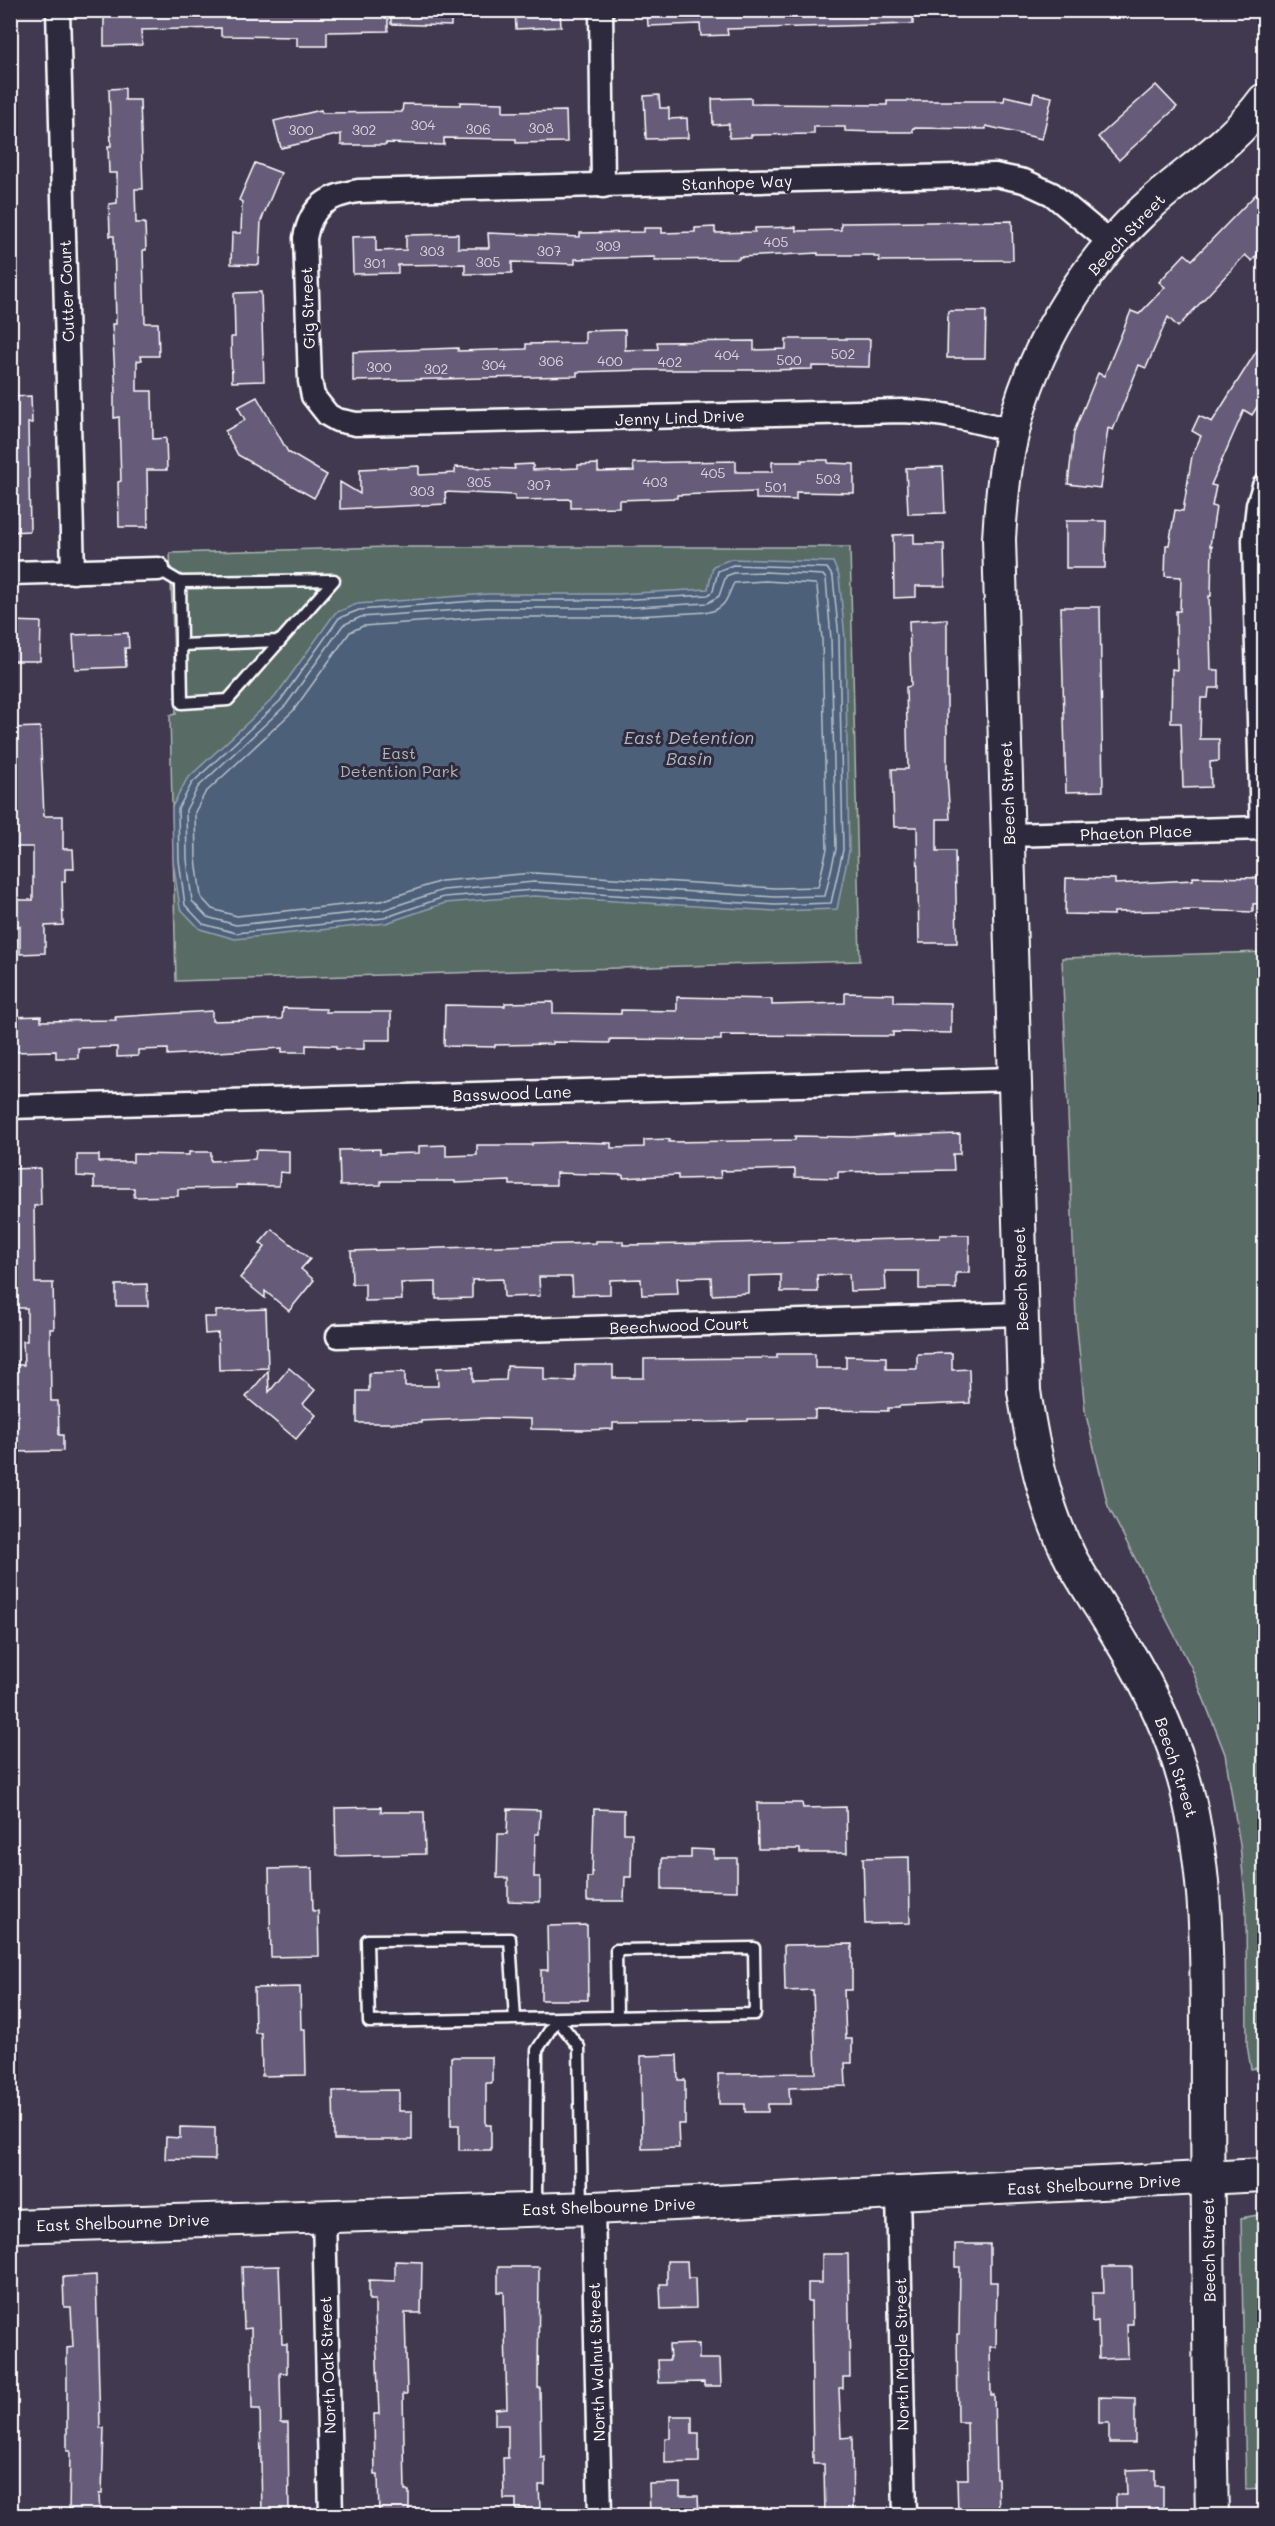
<svg xmlns="http://www.w3.org/2000/svg" width="1275" height="2526" font-family="Mali,sans-serif">
  <style>
    .green { fill: #596c65; stroke: #acb6b2; stroke-width: 1.5 }
    .water { fill: #4e6179; stroke: #95a0af; stroke-width: 1.5 }
    .lines { fill: none; stroke-linecap: round; stroke-linejoin: round }
    .shore { stroke: #b8c0c9; stroke-width: 1.5 }
    .building { fill: #665c79; stroke: #fff; stroke-width: 1.5 }
    .lane-casing { stroke: #fff; stroke-width: 15 }
    .street-casing { stroke: #fff; stroke-width: 27 }
    .secondary-casing { stroke: #fff; stroke-width: 36 }
    .lane { stroke: #2f2a3d; stroke-width: 10 }
    .street { stroke: #2f2a3d; stroke-width: 22 }
    .secondary { stroke: #2f2a3d; stroke-width: 32 }
    .labels { text-anchor: middle; dominant-baseline: central; stroke-width: 6; stroke-linejoin: round; paint-order: stroke }
    .number-label { font-size: 14px; fill: #d9d6de }
    .street-label { font-size: 16px; fill: #fff; stroke: #2f2a3d }
    .park-label { font-size: 16px; fill: #acb6b2; stroke: #2f2a3d }
    .water-label { font-size: 18px; font-style: italic; fill: #afb8c3; stroke: #2f2a3d }
  </style>
  <rect width="100%" height="100%" fill="#40394f"/>
  <filter id="ink" filterUnits="userSpaceOnUse"><feTurbulence type="fractalNoise" baseFrequency=".0167" numOctaves="2"/><feDisplacementMap in="SourceGraphic" scale="12" xChannelSelector="R" yChannelSelector="G"/><feConvolveMatrix kernelMatrix="1 2 1 2 8 2 1 2 1" color-interpolation-filters="sRGB"/></filter>
  <g filter="url(#ink)">
    <g class="green">
      <path d="M389 547H850L860 961 176 981 170 715 176 714 170 553Z"/>
      <path d="M1264 952V2067L1251 2069 1247 2045 1246 1906 1240 1845 1225 1754 1192 1669 1108 1506 1085 1411 1076 1318 1062 958Z"/>
      <path d="M1264 2214V2488L1246 2489 1241 2218Z"/>
    </g>
    <path class="water" d="M731 559 833 562 839 576 845 638 849 851 837 909 775 911 534 896 445 903 386 923 235 939 200 929 180 908 173 861 172 807 187 779 275 697 335 613 357 604 487 594H617L708 589 713 566Z"/>
    <g class="lines">
      <g class="shore">
        <path d="M733 565 827 568 833 577 839 638 843 850 831 903 775 905 534 890 444 897 384 918 236 933 203 924 185 905 179 860 178 809 192 783 280 701 339 618 359 610 487 600H617L708 595 713 591 718 571Z"/>
        <path d="M765 572 823 575 826 579 831 639 836 849 825 896 775 897 534 882 443 890 383 910 236 925 207 917 192 901 187 859 186 810 198 787 286 705 343 625 361 617 487 608H618L708 603 719 596 726 576 734 573Z"/>
        <path d="M765 581 815 584 817 586 822 639 827 849 818 887 775 888 534 873 441 881 381 901 237 916 212 909 201 897 196 859 195 812 205 793 293 711 350 632 363 626 487 617H618L709 612C727 608 727 596 734 583Z"/>
      </g>
    </g>
    <g class="building">
      <path d="M104 10H388V31L327 32V46H297V37L221 36V28L141 30 142 45 104 46Z"/>
      <path d="M391 10H451V26L391 24Z"/>
      <path d="M515 10H560L561 27 516 29Z"/>
      <path d="M647 10H913V24L727 29 728 35 701 36 700 24 648 26Z"/>
      <path d="M1156 85 1177 107 1119 160 1098 137Z"/>
      <path d="M125 88V100H140L143 189H135L136 223H145L146 250H143L145 323H158L159 356H141L142 360 137 361V391H152L153 439 166 438 167 470H147L148 527H119L118 482 121 481 119 417 114 418V393H116L112 324H116L114 236H110L109 204 117 203V173H109L108 146H111L109 89Z"/>
      <path d="M1034 93 1052 97 1042 139 986 126V129L913 128V132H876L845 131V127H814V134L751 135V137L729 138V124L713 125 712 99 751 98V104L887 105V101H1004L1005 96 1032 102Z"/>
      <path d="M659 95 660 108H669V119L687 118 688 138 646 139 644 96Z"/>
      <path d="M460 102 503 103V112L566 111 567 142 516 143V139L444 138V145L386 143V145H341V134L281 148 274 121 321 110 322 113 402 112 403 104 460 105Z"/>
      <path d="M255 163 281 173 261 221 259 265 231 264 232 233H241L242 202 239 200Z"/>
      <path d="M1256 194 1264 202V247L1252 261 1245 255 1178 327 1168 317 1146 368 1139 365 1113 430 1108 428 1100 488 1068 484 1074 432 1098 373 1104 376 1131 311 1139 314 1165 287 1159 282 1185 254 1192 260Z"/>
      <path d="M1012 221 1013 260 879 261V257H874V255H818V253L739 257V259L655 260V257L575 259V264L512 262V273L465 274V264L398 265V273L353 274 352 237 376 236V251L406 250V235L458 234V248H489L488 233 580 237V233L644 232V228H662V233L695 232V228L715 227V233L755 232V228L796 227V231L841 230V223Z"/>
      <path d="M261 292 264 381 232 382 231 337H235L234 293Z"/>
      <path d="M948 311H986L985 358H947Z"/>
      <path d="M625 330V350L658 349 657 342 754 341V350L786 349V339H870L869 367 812 366V369L767 370H647L577 372V376L353 381V352L458 348V351L526 349V344L585 343V331Z"/>
      <path d="M1264 339V396L1252 415 1244 410 1211 485 1216 486 1212 506 1216 507 1210 546H1212L1211 596H1209L1211 670H1219V688H1209L1208 698H1201L1200 739H1219V761L1210 762 1211 787 1183 788 1181 723H1171L1172 669 1177 670 1176 611H1180L1181 577 1165 576 1166 545H1169L1175 510 1183 511 1192 456 1201 436 1192 431 1199 416 1212 422Z"/>
      <path d="M31 396 32 423H28L30 531 10 532V397Z"/>
      <path d="M257 397 288 452 327 475 314 498 238 455 225 431 245 420 238 407Z"/>
      <path d="M802 460H828V463L854 464V493L796 492V500L756 499V492L677 495V498L619 500V507L571 508V499L515 500V495L445 492 446 504 340 509V482L360 494V469L419 466V475L455 473V467L515 469 514 465 533 464V470L578 468V465L598 464V472L634 471 633 463 736 461V472H772V462H802Z"/>
      <path d="M943 467 945 513 908 514 906 468Z"/>
      <path d="M1066 521H1106L1105 568H1066Z"/>
      <path d="M914 534V544H944L945 586H916V597L894 598 893 535Z"/>
      <path d="M1061 607H1100L1103 791 1066 792Z"/>
      <path d="M947 619V775L950 819H937V851H955L957 943H919L917 827H894L892 769H908L906 687 911 686 909 621Z"/>
      <path d="M10 621 41 622 40 661H10Z"/>
      <path d="M128 633 129 648H125L126 667 75 669 73 635Z"/>
      <path d="M40 727 44 816H63V849H73L74 869H65V882H62L63 925 45 926V953L20 954V926H10V900H33V847H10V728Z"/>
      <path d="M1193 877 1264 878V903L1253 904V912L1193 910 1114 912V915L1065 914 1066 878 1115 879V884L1193 880Z"/>
      <path d="M845 993 894 994V1002L951 1003V1033L893 1032V1036L721 1035V1040L610 1039V1043L553 1042V1044L495 1045V1047L444 1046 445 1005 505 1006V1003L553 1002V1013L621 1014V1010L677 1011V997L772 999V1005L845 1003Z"/>
      <path d="M283 1008 326 1009V1012H391V1040H364V1049H336V1046L306 1045V1052H282V1048L168 1055V1049L138 1050V1056L117 1057V1047L78 1048V1058H56V1051L10 1052V1017L41 1016V1021L116 1020 115 1017 212 1011V1021L282 1019Z"/>
      <path d="M894 1134V1136L960 1134V1154H953L954 1170 838 1172V1178L795 1177V1169L720 1171 721 1178 678 1179V1175L623 1178V1175L556 1173V1185H510V1181L455 1183V1181H381V1185L340 1186 339 1150 380 1149V1154L419 1153V1146L446 1145V1156L477 1155V1145H532V1143L570 1142 611 1143V1148L644 1147V1140L669 1139V1142L795 1140V1136L852 1137Z"/>
      <path d="M256 1150 289 1151V1173L280 1172 279 1186 236 1185V1188L178 1189V1196L134 1197V1188H94V1177L77 1176V1155H99V1162H133V1154L189 1155V1152H211V1161L255 1159Z"/>
      <path d="M40 1168 41 1205 34 1206 35 1283H53L54 1329H50L51 1401H58L59 1435H63V1451L10 1452V1365H24L23 1341H27V1308H10V1169Z"/>
      <path d="M272 1229 310 1259 301 1269 314 1280 289 1311 265 1291V1298L240 1278 265 1247 260 1243Z"/>
      <path d="M940 1235H969V1273H956V1289H919V1271H885L886 1290 850 1291 849 1274 817 1275 818 1292H781V1275L748 1276V1293L712 1295 711 1277 677 1278 678 1294 642 1295 641 1279 610 1280V1294L573 1295 572 1277H539L540 1296 504 1297 503 1279 472 1280V1298L436 1299V1282L401 1283 402 1300 365 1301V1284H352L351 1251 596 1243V1241H623V1245L694 1244 940 1238Z"/>
      <path d="M147 1284 148 1306H116V1285Z"/>
      <path d="M266 1309 268 1368 219 1370 218 1333 205 1334 204 1317H216V1311Z"/>
      <path d="M952 1353V1370L969 1369 970 1403 899 1406V1408H888V1411L815 1410V1418L748 1419V1421L720 1422 613 1423V1429L585 1430 531 1429V1419L489 1418 421 1421V1423H357V1391H369V1373L405 1372V1386H438L437 1368 473 1367V1381L506 1380 507 1366 544 1367V1380L575 1381V1365H613V1378H644V1359L777 1358V1354H815V1368H846V1356L886 1357V1369H917V1354Z"/>
      <path d="M289 1368 315 1390 303 1404 316 1415 296 1439 246 1397 268 1371 269 1392Z"/>
      <path d="M757 1803H802L803 1808 846 1807 847 1853H800V1849H758Z"/>
      <path d="M381 1807V1812H424L425 1854 336 1856 335 1808Z"/>
      <path d="M508 1809 540 1810 539 1834H535L534 1877H540V1902L508 1901V1878H497L498 1834H507Z"/>
      <path d="M594 1809 624 1810V1833H632L631 1877H625L624 1901H587V1877H592Z"/>
      <path d="M691 1849 714 1850V1858H737V1891L662 1889V1858H691Z"/>
      <path d="M909 1857 910 1923 865 1924 863 1858Z"/>
      <path d="M312 1868 313 1911H318L319 1956 271 1957 269 1869Z"/>
      <path d="M587 1925 588 2000H541V1970H548L547 1926Z"/>
      <path d="M852 1944V1990H844L846 2039H852V2063H845L846 2086 789 2088 790 2104H768V2112H745V2104H719L718 2074 816 2073 813 1990 785 1991 784 1945Z"/>
      <path d="M300 1987 301 2029H305L306 2075 262 2076 261 2033H255L254 1988Z"/>
      <path d="M677 2055 678 2080H685V2124H678L679 2148 642 2149 641 2056Z"/>
      <path d="M451 2057H492V2083H486V2125H491V2150H459V2125H451Z"/>
      <path d="M399 2090V2111H412V2140H334L333 2091Z"/>
      <path d="M180 2127 215 2128V2160L165 2159 166 2137 180 2138Z"/>
      <path d="M955 2244H990V2282H997L996 2347H990L991 2395H994L996 2478H998L999 2516 958 2514 957 2479H968L967 2422H958L957 2334H959L960 2267H955Z"/>
      <path d="M822 2254H848L850 2377H843V2388H839L841 2438 852 2437 853 2516H825L824 2464H813L811 2301H808V2283H822Z"/>
      <path d="M395 2261 422 2262 421 2313H405L407 2394H403L405 2491H409V2516H379L378 2475H375L374 2414H379L375 2312V2300H369V2280L395 2281Z"/>
      <path d="M667 2261H687L688 2278H695L696 2308 661 2309 660 2284H667Z"/>
      <path d="M279 2266 282 2344H287V2373H280L281 2423H288L289 2516H262L260 2409H252L251 2328 244 2329 242 2267Z"/>
      <path d="M498 2267H539L538 2388H540L541 2458 545 2457V2485H539L540 2509 516 2510V2499H504L503 2458H508V2425H495V2409L507 2408 504 2292H498Z"/>
      <path d="M1103 2267H1132L1133 2324H1127L1128 2358 1099 2359 1098 2321 1092 2322V2293H1104Z"/>
      <path d="M96 2275 100 2428H104L102 2494H99L100 2516H69L70 2451H67V2348L73 2347 71 2307H64L63 2277Z"/>
      <path d="M699 2344V2359H720L721 2386H704V2382L659 2383 658 2360H670L669 2345Z"/>
      <path d="M1099 2397 1135 2398V2443H1109V2423H1099Z"/>
      <path d="M670 2416H692V2433H699V2462L665 2463V2438H670Z"/>
      <path d="M1155 2469V2486H1163V2508H1156V2516H1116V2495H1127L1126 2470Z"/>
      <path d="M680 2483V2496H698L699 2516H650L649 2484Z"/>
    </g>
    <g class="lines">
      <defs>
        <g id="lane">
          <path d="M158 569 180 582 334 580 228 700 182 703 180 582"/>
          <path d="M181 645 280 641"/>
          <path d="M515 2019 510 1939 367 1940 369 2022 755 2014 754 1948 616 1950 617 2017"/>
          <path d="M557 2019 579 2047 582 2206"/>
          <path d="M536 2208 537 2050 557 2019"/>
        </g>
        <g id="street">
          <path d="M58 10 73 572"/>
          <path d="M601 10 603 186"/>
          <path d="M1013 431C976 421 941 412 902 411L356 424 337 420 328 415 313 396 310 381 305 238C311 206 327 196 358 191L995 175 1024 181 1052 194 1112 244"/>
          <path d="M10 573 158 569"/>
          <path d="M1262 828 1254 540 1258 505 1264 486"/>
          <path d="M1008 835 1264 828"/>
          <path d="M10 1107 1014 1079"/>
          <path d="M338 1336 1020 1314"/>
          <path d="M898 2193 905 2516"/>
          <path d="M593 2208 600 2516"/>
          <path d="M324 2215 331 2516"/>
        </g>
        <g id="secondary">
          <path d="M10 2226 593 2208 1264 2175"/>
          <path d="M1212 2516C1209 2377 1208 2239 1207 2101 1206 1997 1212 1889 1186 1787 1173 1737 1150 1688 1123 1644 1106 1615 1087 1588 1071 1559 1044 1507 1033 1448 1024 1391L999 539C1001 503 1004 466 1013 431 1033 348 1082 268 1144 210 1184 173 1232 144 1264 100"/>
        </g>
      </defs>
      <use href="#lane" class="lane-casing"/>
      <use href="#street" class="street-casing"/>
      <use href="#secondary" class="secondary-casing"/>
      <use href="#lane" class="lane"/>
      <use href="#street" class="street"/>
      <use href="#secondary" class="secondary"/>
    </g>
  </g>
  <g class="labels">
    <g class="number-label">
      <text x="423" y="124">304</text>
      <text x="541" y="127">308</text>
      <text x="478" y="128">306</text>
      <text x="301" y="129">300</text>
      <text x="364" y="129">302</text>
      <text x="776" y="241">405</text>
      <text x="608" y="245">309</text>
      <text x="432" y="250">303</text>
      <text x="549" y="250">307</text>
      <text x="488" y="261">305</text>
      <text x="375" y="262">301</text>
      <text x="843" y="353">502</text>
      <text x="727" y="354">404</text>
      <text x="789" y="359">500</text>
      <text x="551" y="360">306</text>
      <text x="610" y="360">400</text>
      <text x="670" y="361">402</text>
      <text x="494" y="364">304</text>
      <text x="379" y="366">300</text>
      <text x="436" y="368">302</text>
      <text x="713" y="472">405</text>
      <text x="828" y="478">503</text>
      <text x="479" y="481">305</text>
      <text x="655" y="481">403</text>
      <text x="539" y="484">307</text>
      <text x="776" y="486">501</text>
      <text x="422" y="490">303</text>
    </g>
    <g class="street-label">
      <text transform="translate(737 182) rotate(-2)">Stanhope Way</text>
      <text transform="translate(1126 234) rotate(-47)">Beech Street</text>
      <text transform="translate(66 291) rotate(-92)">Cutter Court</text>
      <text transform="translate(307 308) rotate(-92)">Gig Street</text>
      <text transform="translate(680 417) rotate(-2)">Jenny Lind Drive</text>
      <text transform="translate(1007 793) rotate(-92)">Beech Street</text>
      <text transform="translate(1136 832) rotate(-2)">Phaeton Place</text>
      <text transform="translate(512 1093) rotate(-2)">Basswood Lane</text>
      <text transform="translate(1020 1279) rotate(-92)">Beech Street</text>
      <text transform="translate(679 1325) rotate(-2)">Beechwood Court</text>
      <text transform="translate(1177 1767) rotate(72)">Beech Street</text>
      <text transform="translate(1094 2184) rotate(-3)">East Shelbourne Drive</text>
      <text transform="translate(609 2206) rotate(-2)">East Shelbourne Drive</text>
      <text transform="translate(123 2222) rotate(-2)">East Shelbourne Drive</text>
      <text transform="translate(1208 2250) rotate(-91)">Beech Street</text>
      <text transform="translate(901 2354) rotate(-91)">North Maple Street</text>
      <text transform="translate(596 2362) rotate(-92)">North Walnut Street</text>
      <text transform="translate(327 2365) rotate(-92)">North Oak Street</text>
    </g>
    <g class="park-label">
      <text x="399" y="752">East<tspan x="399" dy="18">Detention Park</tspan></text>
    </g>
    <g class="water-label">
      <text x="689" y="737">East Detention<tspan x="689" dy="21">Basin</tspan></text>
    </g>
  </g>
  <rect width="1275" height="2526" fill="none" stroke="#2f2a3d" stroke-width="36"/>
  <rect x="18" y="18" width="1239" height="2490" fill="none" stroke="#fff" stroke-width="2" filter="url(#ink)"/>
</svg>
